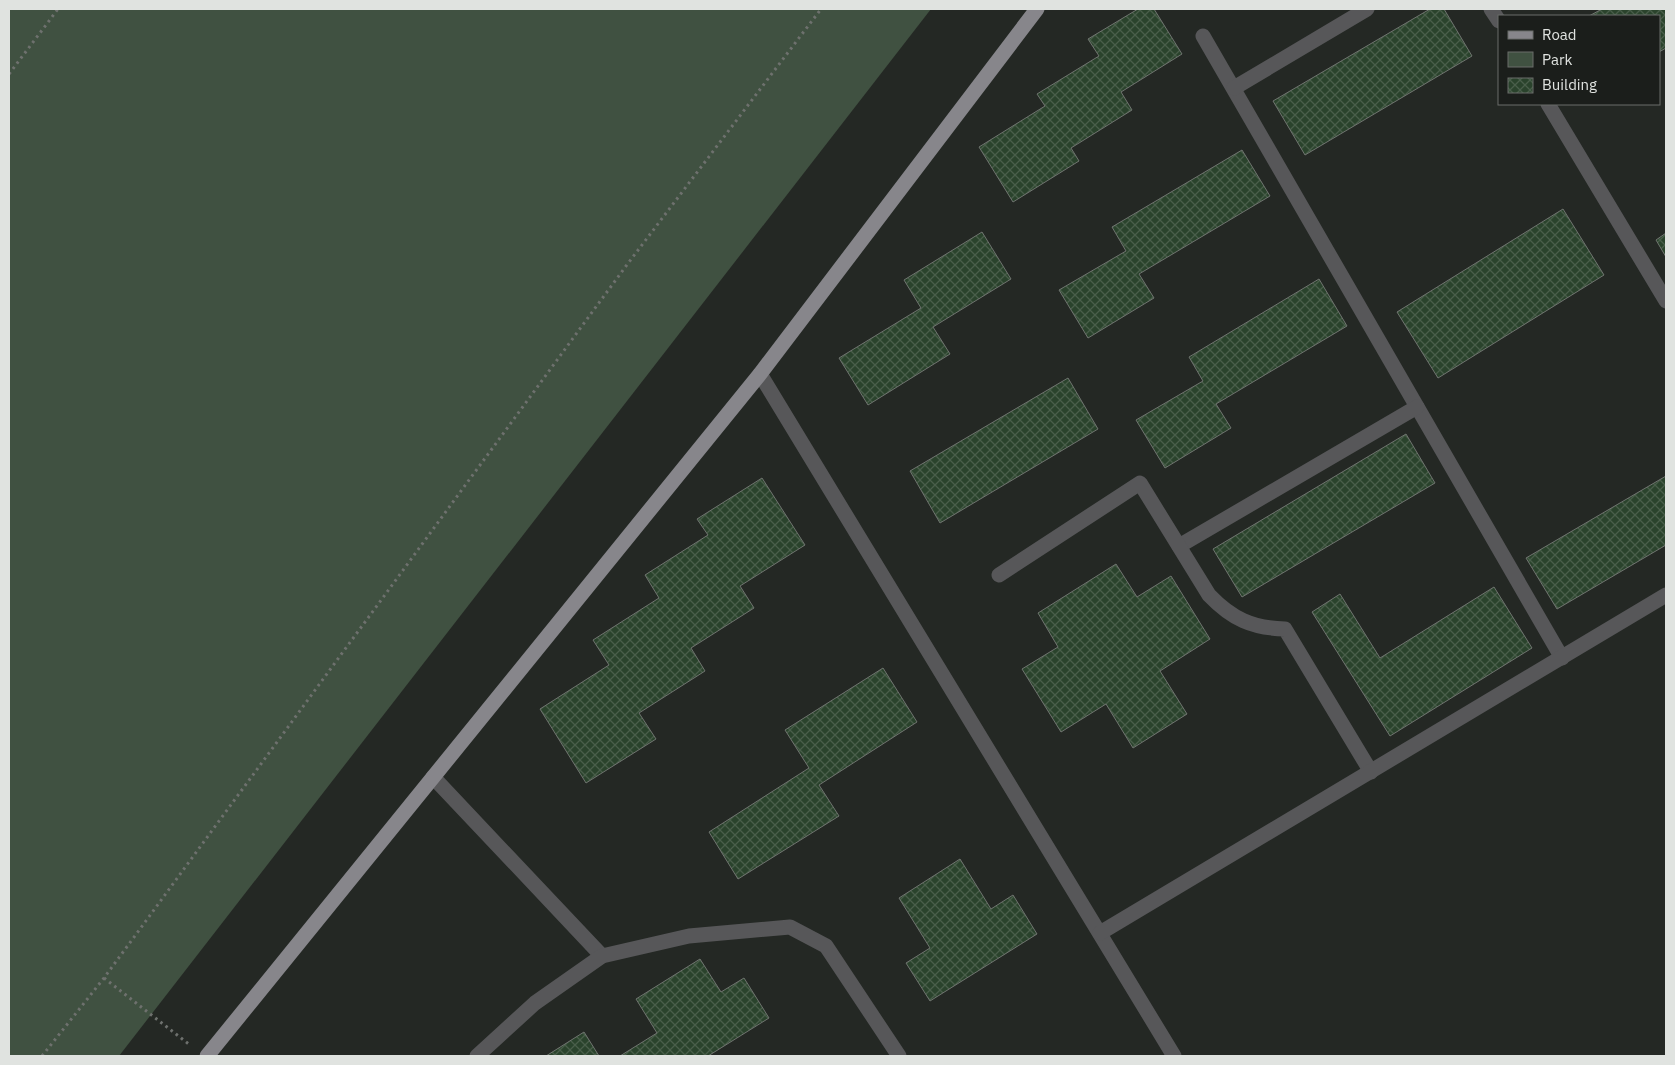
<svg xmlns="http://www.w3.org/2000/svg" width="1675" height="1065" font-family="'IBM Plex Sans',sans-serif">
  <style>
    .green { fill: #405141 }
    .building { fill: url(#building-cross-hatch); stroke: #6f746f }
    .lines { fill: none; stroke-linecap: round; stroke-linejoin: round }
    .path { stroke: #6e716e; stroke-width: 3; stroke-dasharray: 2.5 4; stroke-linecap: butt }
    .minor { stroke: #575759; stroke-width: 15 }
    .major { stroke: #87868b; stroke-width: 15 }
  </style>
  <defs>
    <pattern id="building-cross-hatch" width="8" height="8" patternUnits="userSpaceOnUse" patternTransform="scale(1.25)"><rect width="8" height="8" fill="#2a432c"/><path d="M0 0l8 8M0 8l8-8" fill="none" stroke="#495e4a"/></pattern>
  </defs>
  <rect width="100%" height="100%" fill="#242824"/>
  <path class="green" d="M9 9H931L119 1056H9Z"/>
  <g class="building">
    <path d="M1138 9H1154L1182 54 1121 92 1132 110 1071 148 1079 161 1013 202 979 147 1045 106 1037 94 1099 56 1088 39Z"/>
    <path d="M1430 9H1444L1472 56 1305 155 1273 101Z"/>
    <path d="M1602 9H1666V48L1659 52V16H1589Z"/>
    <path d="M1242 150 1270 196 1139 274 1154 298 1088 338 1059 290 1126 251 1112 227Z"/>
    <path d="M1563 209 1604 275 1438 378 1397 312Z"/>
    <path d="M982 232 1011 279 933 327 950 354 868 405 839 358 921 308 904 280Z"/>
    <path d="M1666 233V257L1656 240Z"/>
    <path d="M1319 279 1347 326 1216 404 1231 428 1165 468 1136 420 1203 381 1189 357Z"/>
    <path d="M1068 378 1098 429 940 523 910 471Z"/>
    <path d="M1406 434 1435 483 1242 597 1213 549Z"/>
    <path d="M1666 476V545L1557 609 1526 558Z"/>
    <path d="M762 478 805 545 740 586 754 608 691 648 705 671 639 713 656 739 586 783 540 709 609 665 593 640 659 598 645 575 708 535 697 519Z"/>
    <path d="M1116 564 1137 597 1171 576 1210 639 1160 671 1187 714 1133 748 1106 704 1061 732 1022 669 1058 647 1038 613Z"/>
    <path d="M1494 587 1532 648 1390 736 1312 612 1340 594 1380 658Z"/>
    <path d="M883 668 917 722 819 785 839 816 738 879 709 832 809 768 785 730Z"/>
    <path d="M960 859 991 909 1013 895 1037 934 930 1001 906 963 930 948 899 898Z"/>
    <path d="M700 959 721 992 744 978 769 1018 708 1056H620L657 1033 636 999Z"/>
    <path d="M584 1032 599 1056H546Z"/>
  </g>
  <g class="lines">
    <g class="path">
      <path d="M9 74 58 9"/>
      <path d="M104 978 190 1045"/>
      <path d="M42 1056 104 978 626 266 821 9"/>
    </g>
    <g class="minor">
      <path d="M1491 9 1499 21"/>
      <path d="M1203 36 1562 658"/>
      <path d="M1234 88 1367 9"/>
      <path d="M1548 104 1666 301"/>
      <path d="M760 374 1174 1056"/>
      <path d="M1179 546 1417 407"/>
      <path d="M999 575 1140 483 1209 595C1232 619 1252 628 1285 629L1371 772"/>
      <path d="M433 777 602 956"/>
      <path d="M1100 933 1666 595"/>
      <path d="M477 1056 535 1003 602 956 689 936 790 927 826 946 899 1056"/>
    </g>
    <path class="major" d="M207 1056 760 374 1037 9"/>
  </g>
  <rect width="1675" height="1065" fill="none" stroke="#e0e3e0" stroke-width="20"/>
  <rect x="1498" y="15" width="162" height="90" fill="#1b1e1b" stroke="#6a6d6a"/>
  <rect x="1508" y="31" width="25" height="8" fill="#87868b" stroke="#6a6d6a"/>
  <text x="1542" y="40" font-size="15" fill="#e0e3e0">Road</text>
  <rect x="1508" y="52" width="25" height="15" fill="#405141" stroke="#6a6d6a"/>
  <text x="1542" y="65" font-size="15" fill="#e0e3e0">Park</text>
  <rect x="1508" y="78" width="25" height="15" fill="url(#building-cross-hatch)" stroke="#6a6d6a"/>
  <text x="1542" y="90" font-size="15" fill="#e0e3e0">Building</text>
</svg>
